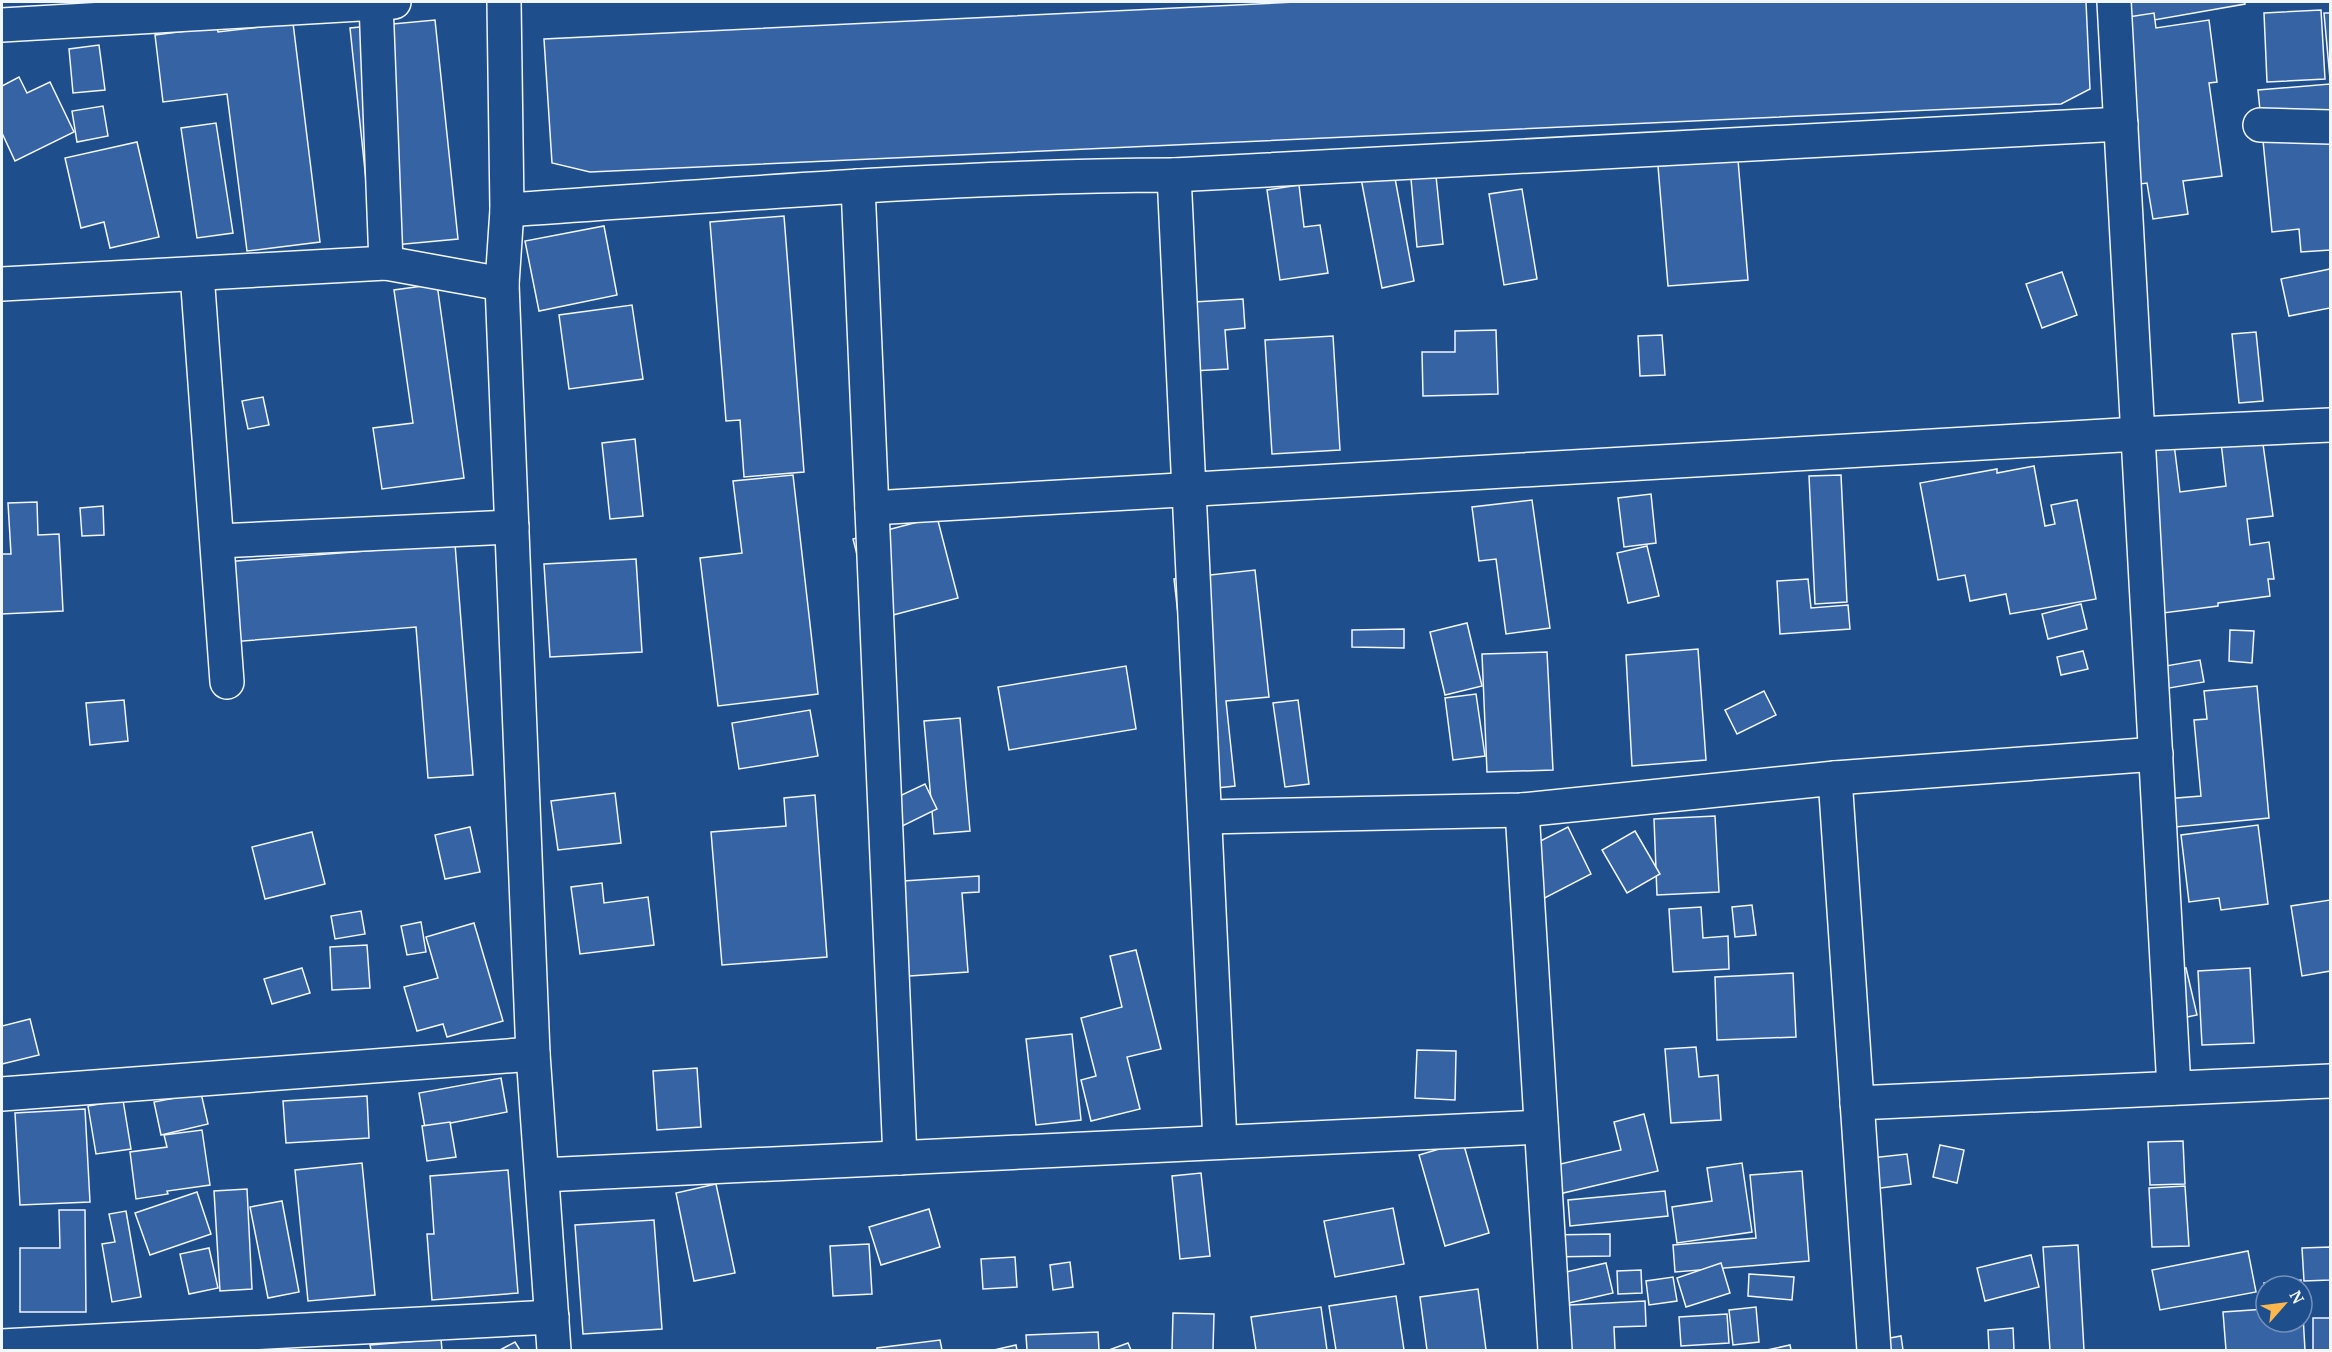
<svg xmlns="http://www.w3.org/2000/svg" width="2332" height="1352" font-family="'PT Serif',serif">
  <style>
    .building { fill: #3563a3; stroke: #f2f6ff; stroke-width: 1.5 }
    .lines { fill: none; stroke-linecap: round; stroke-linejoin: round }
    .minor-casing { stroke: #f2f6ff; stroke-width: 36 }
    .tertiary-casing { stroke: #f2f6ff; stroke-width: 36 }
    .minor { stroke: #1f4e8c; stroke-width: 33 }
    .tertiary { stroke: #1f4e8c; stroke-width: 33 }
  </style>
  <rect width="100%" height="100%" fill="#1f4e8c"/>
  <g class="building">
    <path d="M1295 2H2086L2090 89 2061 104 590 172 552 163 544 39Z"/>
    <path d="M2115 2H2245V4L2120 26Z"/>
    <path d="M2321 10 2325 79 2267 82 2264 13Z"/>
    <path d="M2154 13 2156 28 2209 20 2217 82 2209 83 2222 176 2183 181 2188 214 2153 219 2147 183 2133 185 2109 20Z"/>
    <path d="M2324 13H2330V79Z"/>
    <path d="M435 20 458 239 373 247 350 28Z"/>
    <path d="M293 23 320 242 247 251 227 94 163 102 155 35 217 27 218 32Z"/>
    <path d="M99 45 105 90 73 93 69 49Z"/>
    <path d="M19 77 27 93 50 82 74 132 15 161 2 133V86Z"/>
    <path d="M2330 84V250L2301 252 2299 229 2272 232 2258 90Z"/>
    <path d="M103 106 108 136 77 142 72 111Z"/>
    <path d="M216 123 233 233 197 238 181 128Z"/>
    <path d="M137 142 159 237 110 248 104 222 81 228 65 158Z"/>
    <path d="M1738 160 1748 280 1668 286 1658 166Z"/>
    <path d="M1392 162 1414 281 1382 288 1359 168Z"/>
    <path d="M1436 176 1443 244 1417 247 1411 179Z"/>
    <path d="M1299 185 1304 227 1320 225 1328 273 1280 280 1267 190Z"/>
    <path d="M1522 189 1537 279 1504 285 1489 194Z"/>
    <path d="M784 216 804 472 744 477 740 420 726 421 710 222Z"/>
    <path d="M604 226 617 295 539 311 525 241Z"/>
    <path d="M2330 269V308L2289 316 2281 279Z"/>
    <path d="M2062 272 2077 315 2042 328 2026 284Z"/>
    <path d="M437 284 464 478 382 489 373 428 413 423 394 290Z"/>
    <path d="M1243 299 1245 328 1225 330 1228 369 1175 372 1194 302Z"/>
    <path d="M632 305 643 379 569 389 559 315Z"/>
    <path d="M1496 330 1498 394 1423 396 1422 352H1455V331Z"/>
    <path d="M2256 332 2263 401 2239 403 2232 334Z"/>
    <path d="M1662 335 1665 375 1640 376 1638 336Z"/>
    <path d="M1333 336 1340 450 1272 454 1265 340Z"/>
    <path d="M263 397 269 425 248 429 242 401Z"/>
    <path d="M2262 437 2273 516 2247 519 2250 545 2269 542 2274 579H2268L2270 596 2218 603V606L2155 614 2133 449 2174 444 2180 492 2226 486 2221 442Z"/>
    <path d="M635 439 643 516 610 519 602 443Z"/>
    <path d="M2034 466 2045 526 2055 524 2051 505 2077 500 2096 599 2010 614 2006 594 1970 601 1965 575 1938 580 1920 483 1997 469V473Z"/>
    <path d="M793 475 818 694 718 706 700 558 742 553 733 481Z"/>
    <path d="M1841 475 1847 602 1815 604 1809 476Z"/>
    <path d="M1651 494 1656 543 1624 547 1618 498Z"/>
    <path d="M1532 500 1550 628 1506 634 1496 559 1479 561 1472 507Z"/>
    <path d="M37 502 38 535 59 534 63 611 2 614V554H11L8 503Z"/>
    <path d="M103 506 104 535 82 536 80 508Z"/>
    <path d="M937 517 958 598 874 620 853 539Z"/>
    <path d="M455 544 473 775 428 778 416 627 230 642 224 562Z"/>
    <path d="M1647 546 1659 596 1628 603 1617 553Z"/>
    <path d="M636 559 642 652 550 657 544 564Z"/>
    <path d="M1255 570 1269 697 1226 701 1235 786 1198 790 1174 579Z"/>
    <path d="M1808 579 1811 608 1848 605 1850 629 1780 634 1777 581Z"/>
    <path d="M2081 604 2087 629 2048 639 2042 614Z"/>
    <path d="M1467 623 1482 686 1445 695 1430 632Z"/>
    <path d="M1404 629V648L1352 647V630Z"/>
    <path d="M2230 630 2254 631 2252 663 2229 661Z"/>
    <path d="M1698 649 1706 760 1632 766 1626 655Z"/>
    <path d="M2083 651 2088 669 2061 675 2057 657Z"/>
    <path d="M1547 652 1553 770 1487 772 1482 654Z"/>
    <path d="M2200 660 2204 682 2158 690 2154 668Z"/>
    <path d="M1126 666 1136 729 1009 750 998 687Z"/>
    <path d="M2257 686 2269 818 2154 829 2152 800 2201 796 2194 720 2207 719 2204 691Z"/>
    <path d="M1764 691 1776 715 1737 734 1725 710Z"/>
    <path d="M1476 694 1485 756 1453 760 1445 698Z"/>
    <path d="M124 700 128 741 90 745 86 703Z"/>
    <path d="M1298 700 1309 784 1285 787 1273 703Z"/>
    <path d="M810 710 818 756 739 769 732 723Z"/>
    <path d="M960 718 970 831 934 834 924 721Z"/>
    <path d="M925 784 937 809 884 835 872 809Z"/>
    <path d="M615 793 621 843 558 850 551 801Z"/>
    <path d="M815 795 827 957 722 965 711 832 786 826 784 798Z"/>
    <path d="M1715 816 1719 892 1657 895 1654 819Z"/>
    <path d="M2258 825 2268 904 2221 910 2219 898 2189 902 2181 835Z"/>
    <path d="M470 827 480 872 445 879 435 835Z"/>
    <path d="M1568 827 1591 874 1535 903 1511 856Z"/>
    <path d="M1635 831 1660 874 1627 893 1602 850Z"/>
    <path d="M312 832 325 884 265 899 252 847Z"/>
    <path d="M979 876V892L962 893 968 972 880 978 873 883Z"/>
    <path d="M602 883 604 903 648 897 654 945 580 954 571 887Z"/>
    <path d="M2330 900V971L2302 976 2291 906Z"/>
    <path d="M1752 905 1756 935 1735 937 1732 907Z"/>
    <path d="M1701 907 1703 938 1728 936 1729 969 1673 972 1669 909Z"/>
    <path d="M361 911 365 934 335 939 331 916Z"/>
    <path d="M421 922 426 952 407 955 401 926Z"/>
    <path d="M474 923 503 1021 447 1037 443 1024 417 1031 404 987 438 978 426 937Z"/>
    <path d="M367 945 370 988 332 990 330 947Z"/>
    <path d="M1136 950 1161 1049 1127 1057 1140 1109 1091 1121 1081 1080 1096 1076 1081 1018 1122 1007 1110 956Z"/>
    <path d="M302 968 310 993 272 1004 264 979Z"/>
    <path d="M2186 968 2197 1015 2172 1020 2161 973Z"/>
    <path d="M2250 968 2254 1043 2202 1045 2198 971Z"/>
    <path d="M1793 973 1796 1037 1717 1040 1715 977Z"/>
    <path d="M30 1019 39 1055 2 1064V1026Z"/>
    <path d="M1072 1034 1081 1120 1036 1125 1026 1039Z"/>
    <path d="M1696 1047 1699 1077 1718 1075 1721 1120 1671 1123 1665 1049Z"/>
    <path d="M1417 1050 1456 1051 1455 1100 1415 1098Z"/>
    <path d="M697 1068 701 1127 657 1130 653 1071Z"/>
    <path d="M501 1078 507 1112 425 1128 419 1093Z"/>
    <path d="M201 1093 208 1124 161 1135 154 1102Z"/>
    <path d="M367 1096 369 1138 286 1143 283 1101Z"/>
    <path d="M123 1100 131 1149 96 1154 88 1106Z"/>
    <path d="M85 1109 90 1202 20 1205 15 1113Z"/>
    <path d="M1644 1114 1658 1171 1546 1197 1539 1169 1621 1150 1614 1122Z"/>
    <path d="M450 1122 456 1157 427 1161 422 1126Z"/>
    <path d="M202 1130 210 1185 167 1191 168 1194 136 1199 130 1152 167 1147 164 1135Z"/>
    <path d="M2183 1141 2185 1184 2150 1185 2148 1142Z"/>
    <path d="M1463 1142 1489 1233 1445 1246 1419 1155Z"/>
    <path d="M1940 1145 1964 1150 1957 1183 1933 1177Z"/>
    <path d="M1907 1154 1911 1184 1866 1190 1862 1159Z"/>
    <path d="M362 1163 375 1295 308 1301 295 1170Z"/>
    <path d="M1742 1163 1752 1232 1677 1243 1672 1207 1712 1201 1707 1168Z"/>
    <path d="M508 1170 518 1293 432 1300 427 1234H434L430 1176Z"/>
    <path d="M1802 1171 1809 1261 1675 1272 1673 1245 1756 1238 1750 1175Z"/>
    <path d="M1201 1173 1210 1256 1180 1259 1172 1176Z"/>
    <path d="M716 1184 735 1273 694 1281 676 1193Z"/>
    <path d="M2185 1186 2189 1246 2152 1247 2149 1188Z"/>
    <path d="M247 1189 252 1289 220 1291 214 1191Z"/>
    <path d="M1665 1191 1668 1216 1570 1226 1568 1200Z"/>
    <path d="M197 1192 211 1234 150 1255 135 1213Z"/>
    <path d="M282 1201 299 1292 268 1298 250 1207Z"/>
    <path d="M1393 1208 1404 1264 1335 1277 1324 1221Z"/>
    <path d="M929 1209 940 1247 881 1265 869 1227Z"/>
    <path d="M59 1210H85L86 1312H20V1248H60Z"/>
    <path d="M126 1211 141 1297 112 1302 102 1244 115 1242 109 1214Z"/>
    <path d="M654 1220 662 1329 583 1334 575 1225Z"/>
    <path d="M1610 1234V1256L1548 1257V1235Z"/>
    <path d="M869 1244 872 1294 833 1296 830 1246Z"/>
    <path d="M2078 1245 2084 1350H2050L2043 1247Z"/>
    <path d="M2330 1247V1280L2304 1281 2302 1248Z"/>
    <path d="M209 1248 218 1288 189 1294 180 1254Z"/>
    <path d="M2248 1251 2256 1292 2160 1310 2152 1270Z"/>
    <path d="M2031 1255 2039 1287 1985 1301 1977 1268Z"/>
    <path d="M1015 1257 1017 1287 983 1289 981 1259Z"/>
    <path d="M1070 1262 1073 1287 1053 1290 1050 1265Z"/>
    <path d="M1606 1263 1613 1293 1551 1307 1544 1277Z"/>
    <path d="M1721 1263 1730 1293 1686 1307 1677 1278Z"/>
    <path d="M1641 1270 1642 1293 1618 1294 1617 1271Z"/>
    <path d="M1749 1274 1794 1277 1792 1300 1748 1296Z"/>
    <path d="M1673 1277 1677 1301 1649 1305 1646 1281Z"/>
    <path d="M2301 1280V1286H2266V1322H2302V1299L2305 1350H2226L2223 1312 2266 1309 2264 1283Z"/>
    <path d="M1478 1289 1486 1350H1427L1420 1297Z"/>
    <path d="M1396 1296 1404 1350H1336L1329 1306Z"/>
    <path d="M1645 1301 1646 1326 1614 1327 1615 1350H1554L1551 1306Z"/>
    <path d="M1321 1307 1327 1350H1256L1251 1317Z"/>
    <path d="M1756 1307 1759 1342 1733 1345 1729 1310Z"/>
    <path d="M1173 1313 1214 1314 1213 1350H1172Z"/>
    <path d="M1727 1314 1729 1343 1681 1346 1679 1317Z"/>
    <rect x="2313" y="1318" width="17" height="32"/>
    <path d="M2013 1328 2014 1350H1989L1988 1330Z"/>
    <path d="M1098 1332 1099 1350H1027L1026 1335Z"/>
    <path d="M1901 1336 1903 1350H1881L1879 1340Z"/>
    <path d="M441 1339 442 1350H371L370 1345Z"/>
    <path d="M940 1340 942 1350H877V1348Z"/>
    <path d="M515 1342 520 1350H500Z"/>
    <path d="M1128 1343 1131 1350H1109Z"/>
    <path d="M1016 1345 1017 1350H994Z"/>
    <path d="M1790 1345 1791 1350H1767Z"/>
  </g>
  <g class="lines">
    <defs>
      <g id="minor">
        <path d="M504 2 507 210 502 284 533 1054 554 1350"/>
        <path d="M2114 2 2174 1088"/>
        <path d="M376 3 386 263"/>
        <path d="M2260 125 2330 127"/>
        <path d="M1174 175 2121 124"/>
        <path d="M858 186 900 1158"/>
        <path d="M507 210C729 195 952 176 1174 175L1220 1142"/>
        <path d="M197 274 227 682"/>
        <path d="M2 284 386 263 502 284"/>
        <path d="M872 508 2138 434 2330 425"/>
        <path d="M218 541 512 527"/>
        <path d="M1835 778 1874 1350"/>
        <path d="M1522 810 1555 1350"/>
        <path d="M1205 817 1522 810 1835 778 2156 754"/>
        <path d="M2 1094 533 1054"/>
        <path d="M1857 1103 2330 1081"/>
        <path d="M542 1175 1541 1127"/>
        <path d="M2 1346 552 1317"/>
      </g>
      <path id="tertiary" d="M2 25 394 2"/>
    </defs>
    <use href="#minor" class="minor-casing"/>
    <use href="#tertiary" class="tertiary-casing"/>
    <use href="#minor" class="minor"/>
    <use href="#tertiary" class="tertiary"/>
  </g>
  <rect width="2332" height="1352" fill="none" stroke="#f2f6ff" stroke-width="6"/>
  <g transform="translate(2284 1304) rotate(62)"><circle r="28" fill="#1f4e8c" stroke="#7391ba" stroke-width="1.5"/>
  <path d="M0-4.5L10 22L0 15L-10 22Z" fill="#ffb74d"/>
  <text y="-9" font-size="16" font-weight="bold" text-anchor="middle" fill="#f2f6ff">N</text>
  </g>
</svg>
